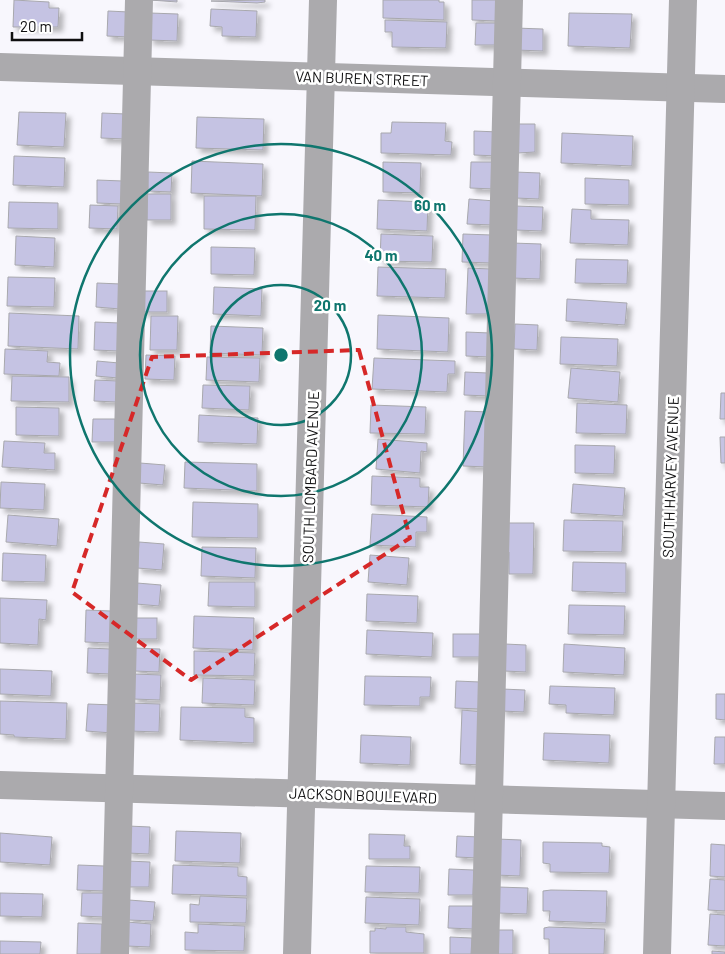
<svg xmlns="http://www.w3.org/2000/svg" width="725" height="954" font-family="Barlow,sans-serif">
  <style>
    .building { fill: #c5c3e3; stroke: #a8a8ad; filter: url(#shadow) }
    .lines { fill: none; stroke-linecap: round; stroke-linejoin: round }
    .minor { stroke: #abaaad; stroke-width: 28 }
    .marked { fill: none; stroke: #d62828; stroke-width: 4; stroke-dasharray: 10 6; stroke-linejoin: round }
    .ring { fill: none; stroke: #0f766e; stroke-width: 2.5 }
    .labels { text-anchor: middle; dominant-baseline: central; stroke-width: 5; stroke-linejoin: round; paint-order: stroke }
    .street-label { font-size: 15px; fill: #0f0f10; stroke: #fff }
    .centre { fill: #0f766e; stroke: #fff; stroke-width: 2.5 }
    .ring-label { font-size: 15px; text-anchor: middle; font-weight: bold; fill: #0f766e; stroke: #fff; stroke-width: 5; stroke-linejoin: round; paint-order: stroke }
  </style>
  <defs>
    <filter id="shadow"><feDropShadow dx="4.5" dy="4.5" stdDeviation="2.5" flood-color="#0004"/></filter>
  </defs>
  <rect width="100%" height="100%" fill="#f8f7fd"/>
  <g class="building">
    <path d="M14 0 49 2V8H59L58 27H13Z"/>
    <path d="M150 0H177V2Z"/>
    <path d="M265 0V2L257 3 211 1Z"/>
    <path d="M383 0H439V2H444V20L383 18Z"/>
    <path d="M472 0H496V21L472 20Z"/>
    <path d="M211 9 257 11 256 37 222 36V27L210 26Z"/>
    <path d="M108 11 129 12 128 37 107 36Z"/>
    <path d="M150 13 178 14 177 41 149 40Z"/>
    <path d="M569 13 632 14 630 48 568 46Z"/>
    <path d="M385 20 447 22 446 48 392 47V32H385Z"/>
    <path d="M476 23H496L495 45H475Z"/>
    <path d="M515 28 543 29V51L515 50Z"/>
    <path d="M19 112 66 113 64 147 17 145Z"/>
    <path d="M102 113 126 114 125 139 101 138Z"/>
    <path d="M197 117 264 119 263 150 196 148Z"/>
    <path d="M392 122 446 123 445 141 452 142 451 155 381 153V133H391Z"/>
    <path d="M518 124H535V152L518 153Z"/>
    <path d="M474 131 499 132 498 156 474 155Z"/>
    <path d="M562 133 633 136 632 166 561 163Z"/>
    <path d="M14 156 65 158 64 187 13 185Z"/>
    <path d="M192 161 263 164 262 196 191 193Z"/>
    <path d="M383 162 421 163 420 193 383 192Z"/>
    <path d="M471 162H495L494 189 470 188Z"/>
    <path d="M148 172 172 173 171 192 148 191Z"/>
    <path d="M515 172 540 173 539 199 515 198Z"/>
    <path d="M585 178 629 180V205L585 204Z"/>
    <path d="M97 180 123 181 122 204 97 203Z"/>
    <rect x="147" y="194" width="24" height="26"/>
    <path d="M204 196H256L255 230 204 229Z"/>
    <path d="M469 199 495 201 493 225 467 224Z"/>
    <path d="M378 200 428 202 427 231 377 229Z"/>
    <path d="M9 202 58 203V229L8 228Z"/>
    <path d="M90 205 118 206 117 229 89 228Z"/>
    <path d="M516 206 543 207 542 231 515 230Z"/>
    <path d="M572 209 591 210V219L629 220 628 245 570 243Z"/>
    <path d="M381 234 433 236 432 262 380 261Z"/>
    <path d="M463 234 492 235 491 263 462 262Z"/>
    <path d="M16 236 55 238 54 267 15 265Z"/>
    <path d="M512 243 541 244 540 279 511 278Z"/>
    <path d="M211 247 255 248 254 275 211 274Z"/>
    <path d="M576 259 628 260 627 284 575 283Z"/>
    <path d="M378 267 446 269 445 298 377 296Z"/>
    <path d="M468 268 491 269 489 314H466Z"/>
    <path d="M8 277 55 278 54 307 7 306Z"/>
    <path d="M97 283 121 284 120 309 96 307Z"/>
    <path d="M214 287 262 289 261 316 213 314Z"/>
    <rect x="143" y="291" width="24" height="21"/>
    <path d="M567 299 627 303 625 325 566 321Z"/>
    <path d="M9 313 79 316 78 349 8 346Z"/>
    <path d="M378 315 449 318 448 352 377 349Z"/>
    <path d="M151 316H178L177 350H150Z"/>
    <path d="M95 322 120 323 119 351 94 350Z"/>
    <path d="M515 324 538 325 537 350 514 349Z"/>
    <path d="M211 326 263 328 262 355 210 353Z"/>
    <path d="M466 332 490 333 489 357 466 356Z"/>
    <path d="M561 337 618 339 617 366 560 364Z"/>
    <path d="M5 349 48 351 47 362 60 363 59 376 4 374Z"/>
    <path d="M146 355 175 356 174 380 145 379Z"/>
    <path d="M207 357 260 358 259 382 206 380Z"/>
    <path d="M374 358 455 361V374H448L447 392 372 389Z"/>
    <path d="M97 361 119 363 118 378 96 376Z"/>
    <path d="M571 368 620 372 618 402 568 398Z"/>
    <path d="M465 372 488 373V396L464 395Z"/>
    <path d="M12 376 69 377V402L11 401Z"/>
    <path d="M95 380 118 381 116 402 94 401Z"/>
    <path d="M203 385 250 386 249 410 202 408Z"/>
    <path d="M721 393H725V419H720Z"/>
    <path d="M577 403 627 405 626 434 576 433Z"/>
    <path d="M371 405 426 407 425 434 370 433Z"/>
    <path d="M16 407 59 408V436L16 435Z"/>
    <path d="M465 411 489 412 487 467 463 466Z"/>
    <path d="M199 415 258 418 257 444 198 442Z"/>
    <path d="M93 419H115V442H92Z"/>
    <path d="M720 437H725V463H721Z"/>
    <path d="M378 439 427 443V452L421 451 420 473 376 469Z"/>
    <path d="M4 441 45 443 44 453H55V470L2 467Z"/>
    <path d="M575 445 615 446 614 474 575 473Z"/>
    <path d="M185 462 257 464V491L184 488Z"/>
    <path d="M140 463 165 465 163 485 139 483Z"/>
    <path d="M372 476 420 478V487H429L428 507 371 505Z"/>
    <path d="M1 482 45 484 44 510 0 508Z"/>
    <path d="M573 484 625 488 623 516 571 513Z"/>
    <path d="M193 502 258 504V538L192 537Z"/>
    <path d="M372 514 427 517V532H416V547L370 545Z"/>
    <path d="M8 515 59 519 57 546 6 542Z"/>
    <path d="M564 520 623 521 622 552 563 551Z"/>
    <path d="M507 523H534L533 574H509V552H506Z"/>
    <path d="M139 542 164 544 162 570 137 568Z"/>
    <path d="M202 547 256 548 255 578 201 576Z"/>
    <path d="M3 553 46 555 45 582 2 581Z"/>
    <path d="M370 555 409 558 407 585 368 582Z"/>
    <path d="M573 562 626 563V593L572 591Z"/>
    <path d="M209 582H255V607L208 606Z"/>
    <path d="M137 583 161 585 159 606 136 604Z"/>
    <path d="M367 594 418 596 417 623 366 621Z"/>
    <path d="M0 598 47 600 46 620 39 619 38 645 0 643Z"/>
    <path d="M569 605 625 606 624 635 568 634Z"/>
    <path d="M86 610 111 611 110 643 85 642Z"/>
    <path d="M194 616 254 618 253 650 193 648Z"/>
    <rect x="134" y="618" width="23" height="21"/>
    <path d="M367 630 433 633 432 657 366 654Z"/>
    <rect x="453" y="634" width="30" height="23"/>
    <path d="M505 644 526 645V672L504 671Z"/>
    <path d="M564 644 625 648 624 675 563 672Z"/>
    <path d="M88 648 111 649 110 674 87 673Z"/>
    <path d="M135 648 160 649 159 672 134 671Z"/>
    <path d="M194 651 255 653 254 676 194 675Z"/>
    <path d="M0 669 52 671 51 696 0 694Z"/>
    <path d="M134 674 161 675 160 700 133 699Z"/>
    <path d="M365 676 431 677 430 697H420V706L364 705Z"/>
    <path d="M203 678 255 680 254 705 202 703Z"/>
    <path d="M456 681 480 682 479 709 455 708Z"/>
    <path d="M550 686 615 688 614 715 566 713V705L549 704Z"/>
    <path d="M502 689 525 690 524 712 501 711Z"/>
    <path d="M716 694H725V720L716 719Z"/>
    <path d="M0 701 67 703 66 739 14 737V735L0 734Z"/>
    <path d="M130 703 160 704 159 732 129 731Z"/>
    <path d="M88 704 114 705 112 733 86 731Z"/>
    <path d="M181 707 245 708V717L254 718V743L180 740Z"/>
    <path d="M462 710 483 712 482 765 460 764Z"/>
    <path d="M544 733 610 735 609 763 543 760Z"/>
    <path d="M361 735 411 737 410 765 360 763Z"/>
    <path d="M715 737H725V764H714Z"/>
    <path d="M128 826 150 827 149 854 127 853Z"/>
    <path d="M176 831 241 833 240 863 175 861Z"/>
    <path d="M0 833 52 837 50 865 0 862Z"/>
    <path d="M369 834 405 835 404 846H410V859H369Z"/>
    <path d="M457 836 479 837 478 858 456 857Z"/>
    <path d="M497 839 521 840 520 876 495 875Z"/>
    <path d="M543 842 602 843V846L610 847 609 873 550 872V864L543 863Z"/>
    <path d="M711 844 725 845V877L710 876Z"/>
    <path d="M128 861 150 862 149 887H128Z"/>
    <path d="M78 865 104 866V891L77 890Z"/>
    <path d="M173 865 238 867V876L247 877V896L172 894Z"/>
    <path d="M366 866 420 867 419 893 365 892Z"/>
    <path d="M449 869 474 870 473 895H448Z"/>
    <path d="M710 879 725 880V911L708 910Z"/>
    <path d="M498 887 528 888 527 914 497 913Z"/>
    <path d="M551 890 607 891 606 923 549 921 550 911H543V891Z"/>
    <path d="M0 893 43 894 42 917 0 916Z"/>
    <path d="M82 893H104L103 917 81 916Z"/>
    <path d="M200 896 247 898 246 923 190 922V904L199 905Z"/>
    <path d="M366 897 420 899 419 925 365 923Z"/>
    <path d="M129 900 155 902 153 921 128 920Z"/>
    <path d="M449 906H474L473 929 448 928Z"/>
    <path d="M710 914 725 915V946L708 945Z"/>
    <path d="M127 922 151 924 150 947 126 946Z"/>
    <path d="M78 923 102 924 101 954H77Z"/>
    <path d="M198 924 245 926 244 951 185 950V932L198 933Z"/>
    <path d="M386 927H406V932L424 934V953H370V931H375V928L386 929Z"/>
    <path d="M549 927 605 929 604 954H549V939H544V928Z"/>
    <path d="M496 930H513V954H495Z"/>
    <path d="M450 937 472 938 471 954H450Z"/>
    <path d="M0 941 41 942 40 954H0Z"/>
    <path d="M712 951 725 952V954H712Z"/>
  </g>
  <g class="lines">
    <g class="minor">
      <path d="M0 67 725 89"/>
      <path d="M0 785 725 806"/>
      <path d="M115 954 139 0"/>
      <path d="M297 954 323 0"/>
      <path d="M485 954 509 0"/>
      <path d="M657 954 683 0"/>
    </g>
  </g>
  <path class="marked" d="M359 350 410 538 191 680 72 592 152 357Z"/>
  <g class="ring">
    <circle cx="281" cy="355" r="70"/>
    <circle cx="281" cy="355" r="141"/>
    <circle cx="281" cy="355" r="211"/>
  </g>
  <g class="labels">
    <g class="street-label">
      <text transform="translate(362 78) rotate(2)">VAN BUREN STREET</text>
      <text transform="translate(310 477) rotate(-88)">SOUTH LOMBARD AVENUE</text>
      <text transform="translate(670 477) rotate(-88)">SOUTH HARVEY AVENUE</text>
      <text transform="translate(363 795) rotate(2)">JACKSON BOULEVARD</text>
    </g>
  </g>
  <circle cx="281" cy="355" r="8" class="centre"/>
  <g class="ring-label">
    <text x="430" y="211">60 m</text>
    <text x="381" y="261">40 m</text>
    <text x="330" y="311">20 m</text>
  </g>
  <path d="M12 32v8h70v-8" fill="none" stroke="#0f0f10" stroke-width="2.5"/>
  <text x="20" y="32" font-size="15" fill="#0f0f10" stroke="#ffffff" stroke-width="4" paint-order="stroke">20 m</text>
</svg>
